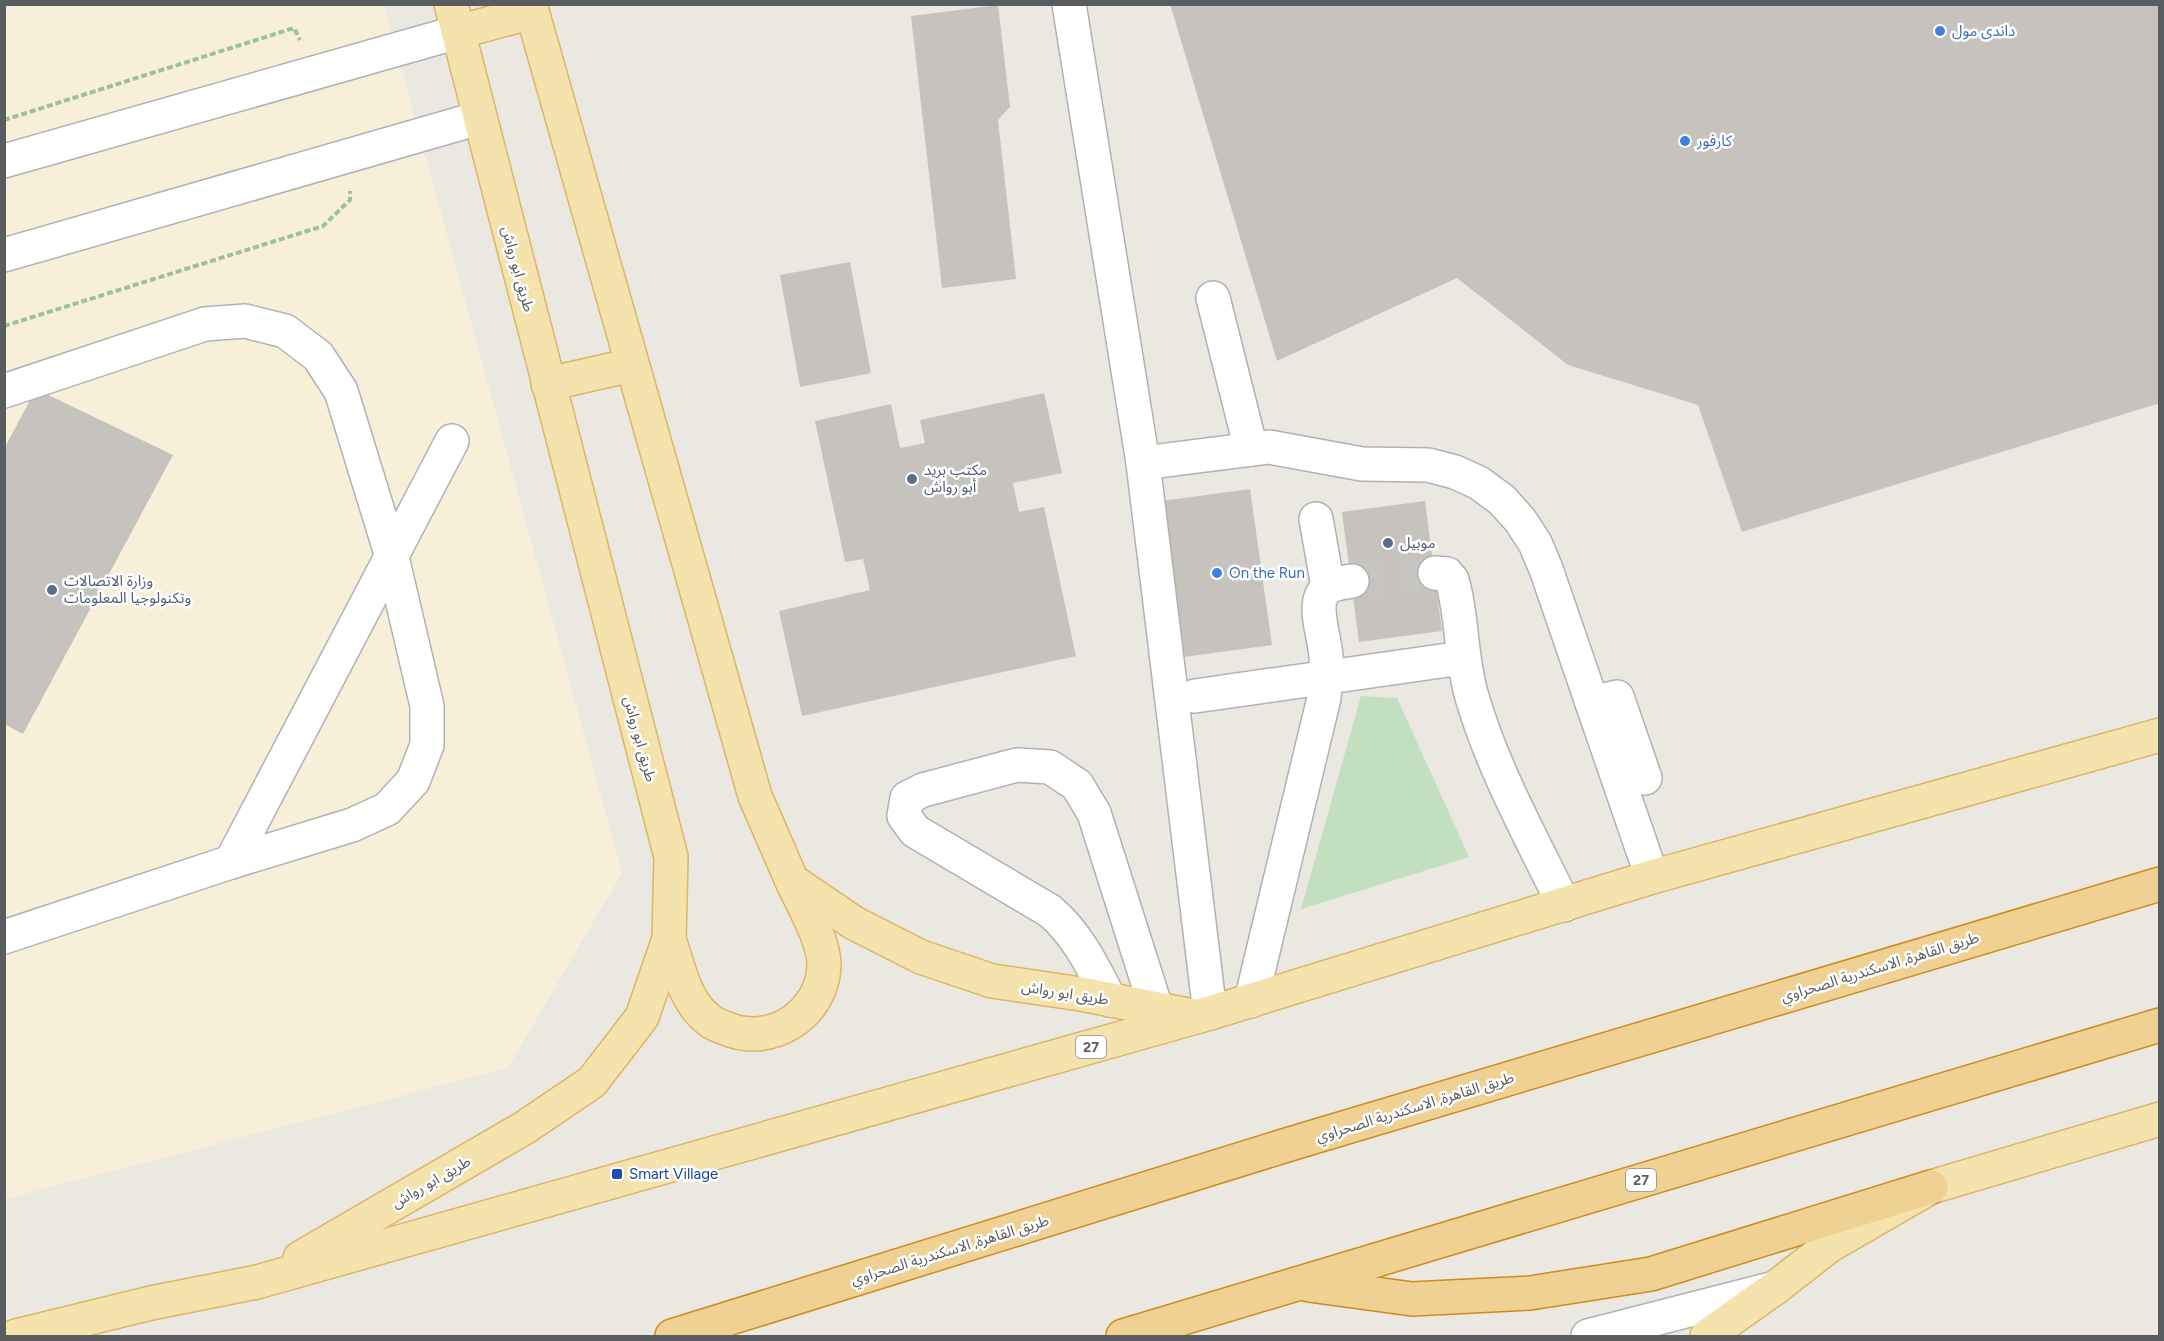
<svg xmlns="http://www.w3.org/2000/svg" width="2164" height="1341" font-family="Figtree,'Noto Sans Arabic',sans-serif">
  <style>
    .commercial { fill: #f8efd8 }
    .green { fill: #c2dfc0 }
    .building { fill: #c6c3be }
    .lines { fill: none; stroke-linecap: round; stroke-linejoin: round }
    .minor-tunnel { stroke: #c6c5c1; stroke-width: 33; stroke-dasharray: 33 16; stroke-linecap: butt }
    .minor-casing { stroke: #afb2b5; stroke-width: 36 }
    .major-casing { stroke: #deb466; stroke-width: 36 }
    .highway-casing { stroke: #cf8b1c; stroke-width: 36 }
    .path { stroke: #9abfa2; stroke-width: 4; stroke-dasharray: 6 3; stroke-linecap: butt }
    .minor { stroke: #fff; stroke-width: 33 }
    .major { stroke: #f4e3ad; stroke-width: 33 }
    .highway { stroke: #efd194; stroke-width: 33 }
    .shop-dot { fill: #3f7fe0; stroke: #fff; stroke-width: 2 }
    .service-dot { fill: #5c6f8a; stroke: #fff; stroke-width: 2 }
    .transit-dot { fill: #1a4fb4; stroke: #fff; stroke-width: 2 }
    .labels { text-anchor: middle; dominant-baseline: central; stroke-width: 5; stroke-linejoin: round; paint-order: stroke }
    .shield { fill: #fff; stroke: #8c8e90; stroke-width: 1.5 }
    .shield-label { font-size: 14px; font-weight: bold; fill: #5a5d60 }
    .shop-label { font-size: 15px; fill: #366cbe; stroke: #fff; text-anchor: start }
    .street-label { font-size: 15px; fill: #5a5d60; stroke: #fff }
    .service-label { font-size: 15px; fill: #4e5e75; stroke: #fff; text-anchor: start }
    .transit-label { font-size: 15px; fill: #164399; stroke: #fff; text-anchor: start }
  </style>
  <rect width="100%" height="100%" fill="#eae8e1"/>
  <path class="commercial" d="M5 5H384L622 873 508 1068 5 1199Z"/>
  <path class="green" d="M1361 696 1397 698 1469 857 1301 909Z"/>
  <g class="building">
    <path d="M1170 4H2160V403L1742 532 1698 405 1568 365 1457 278 1277 361Z"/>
    <path d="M998 5 1010 107 998 120 1016 279 942 288 911 16Z"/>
    <path d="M850 262 871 373 800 387 780 275Z"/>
    <path d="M36 389 173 455 23 734 4 724V449Z"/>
    <path d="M1044 393 1062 473 1013 483 1019 512 1044 507 1076 656 802 716 779 611 870 590 863 559 845 562 815 421 891 404 900 448 925 443 920 420Z"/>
    <path d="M1250 489 1272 645 1184 657 1162 501Z"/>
    <path d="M1425 501 1442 631 1359 642 1342 512Z"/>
  </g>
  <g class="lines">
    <path class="minor-tunnel" d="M1352 581 1435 573"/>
    <defs>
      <g id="minor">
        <path d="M1069 4 1143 463 1210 1013"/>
        <path d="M4 161 458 32"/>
        <path d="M4 255 479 118"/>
        <path d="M1213 298 1251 449"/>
        <path d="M4 391 205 324 245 321 285 331 318 356 341 391 392 557 427 706V745L413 781 387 809 352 825 231 862 4 937"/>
        <path d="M1143 463 1269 447 1362 464 1428 465 1455 472 1479 483 1502 500 1520 520 1535 543 1546 569 1652 877"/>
        <path d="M1316 519 1328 587"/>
        <path d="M1435 573 1447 574 1452 580C1463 617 1460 657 1472 697 1493 769 1531 837 1564 905"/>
        <path d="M1195 696 1462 658"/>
        <path d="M1592 703 1617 697 1645 778"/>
        <path d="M231 862 452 441"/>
        <path d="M1110 1000C1093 967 1078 935 1050 911L915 831 904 816 907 798 923 790 1017 765 1050 767 1077 785 1094 813 1156 1008"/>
        <path d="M1251 1001 1324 698C1325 684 1327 670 1326 656 1325 639 1313 607 1323 593 1329 583 1341 583 1352 581"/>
        <path d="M1588 1336 1775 1288"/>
      </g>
      <g id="major">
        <path d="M530 4 755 796 792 881 854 923 921 957 992 981 1081 994 1193 1016"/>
        <path d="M458 32 532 12"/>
        <path d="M548 384 632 365"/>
        <path d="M669 939C679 968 684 1001 709 1020 713 1024 720 1026 725 1028 770 1048 822 1015 824 966 825 942 802 903 792 881"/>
        <path d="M300 1258 524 1128 592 1082 642 1017 669 939 671 857 451 4"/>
        <path d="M16 1336 151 1303 257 1282 1210 1013 1652 877 2160 735"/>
        <path d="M1707 1336 1775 1288 1829 1246 1931 1187 2160 1119"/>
      </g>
      <g id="highway">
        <path d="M1309 1285 1412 1299 1530 1293 1651 1274 1931 1187"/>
        <path d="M672 1336 1290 1144 2160 884"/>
        <path d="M1123 1336 2160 1025"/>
      </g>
    </defs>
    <use href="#minor" class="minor-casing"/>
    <use href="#major" class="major-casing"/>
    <use href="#highway" class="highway-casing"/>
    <g class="path">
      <path d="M4 120 294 28 300 40"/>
      <path d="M4 326 323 226 350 200V191"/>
    </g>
    <use href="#minor" class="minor"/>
    <use href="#major" class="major"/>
    <use href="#highway" class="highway"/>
  </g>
  <g class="shop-dot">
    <circle cx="1940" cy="31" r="6"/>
    <circle cx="1685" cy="141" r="6"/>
    <circle cx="1217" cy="573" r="6"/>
  </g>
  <g class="service-dot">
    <circle cx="912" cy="479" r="6"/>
    <circle cx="1388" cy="543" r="6"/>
    <circle cx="52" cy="590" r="6"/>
  </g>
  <rect class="transit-dot" x="611" y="1168" width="12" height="12" rx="3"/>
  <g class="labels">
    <g class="shield">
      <rect x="1076" y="1036" width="30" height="22" rx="4.5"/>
      <rect x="1626" y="1169" width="30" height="22" rx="4.5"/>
    </g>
    <g class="shield-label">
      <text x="1091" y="1047">27</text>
      <text x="1641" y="1180">27</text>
    </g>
    <g class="shop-label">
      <text x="1952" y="31">داندى مول</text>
      <text x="1697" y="141">كارفور</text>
      <text x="1229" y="573">On the Run</text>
    </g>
    <g class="street-label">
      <text transform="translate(518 269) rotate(75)">طريق ابو رواش</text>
      <text transform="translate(640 739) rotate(75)">طريق ابو رواش</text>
      <text transform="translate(1880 967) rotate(-17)">طريق القاهرة, الاسكندرية الصحراوي</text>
      <text transform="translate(1065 993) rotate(9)">طريق ابو رواش</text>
      <text transform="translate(1415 1107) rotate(-17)">طريق القاهرة, الاسكندرية الصحراوي</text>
      <text transform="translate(431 1182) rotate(-30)">طريق ابو رواش</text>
      <text transform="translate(950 1250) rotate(-17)">طريق القاهرة, الاسكندرية الصحراوي</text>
    </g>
    <g class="service-label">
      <text x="924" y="470">مكتب بريد<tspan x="924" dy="17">أبو رواش</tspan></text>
      <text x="1400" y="543">موبيل</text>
      <text x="64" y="581">وزارة الاتصالات<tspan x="64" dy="17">وتكنولوجيا المعلومات</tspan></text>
    </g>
    <g class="transit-label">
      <text x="629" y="1174">Smart Village</text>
    </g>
  </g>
  <rect width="2164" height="1341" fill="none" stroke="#5a5d60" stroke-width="12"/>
</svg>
